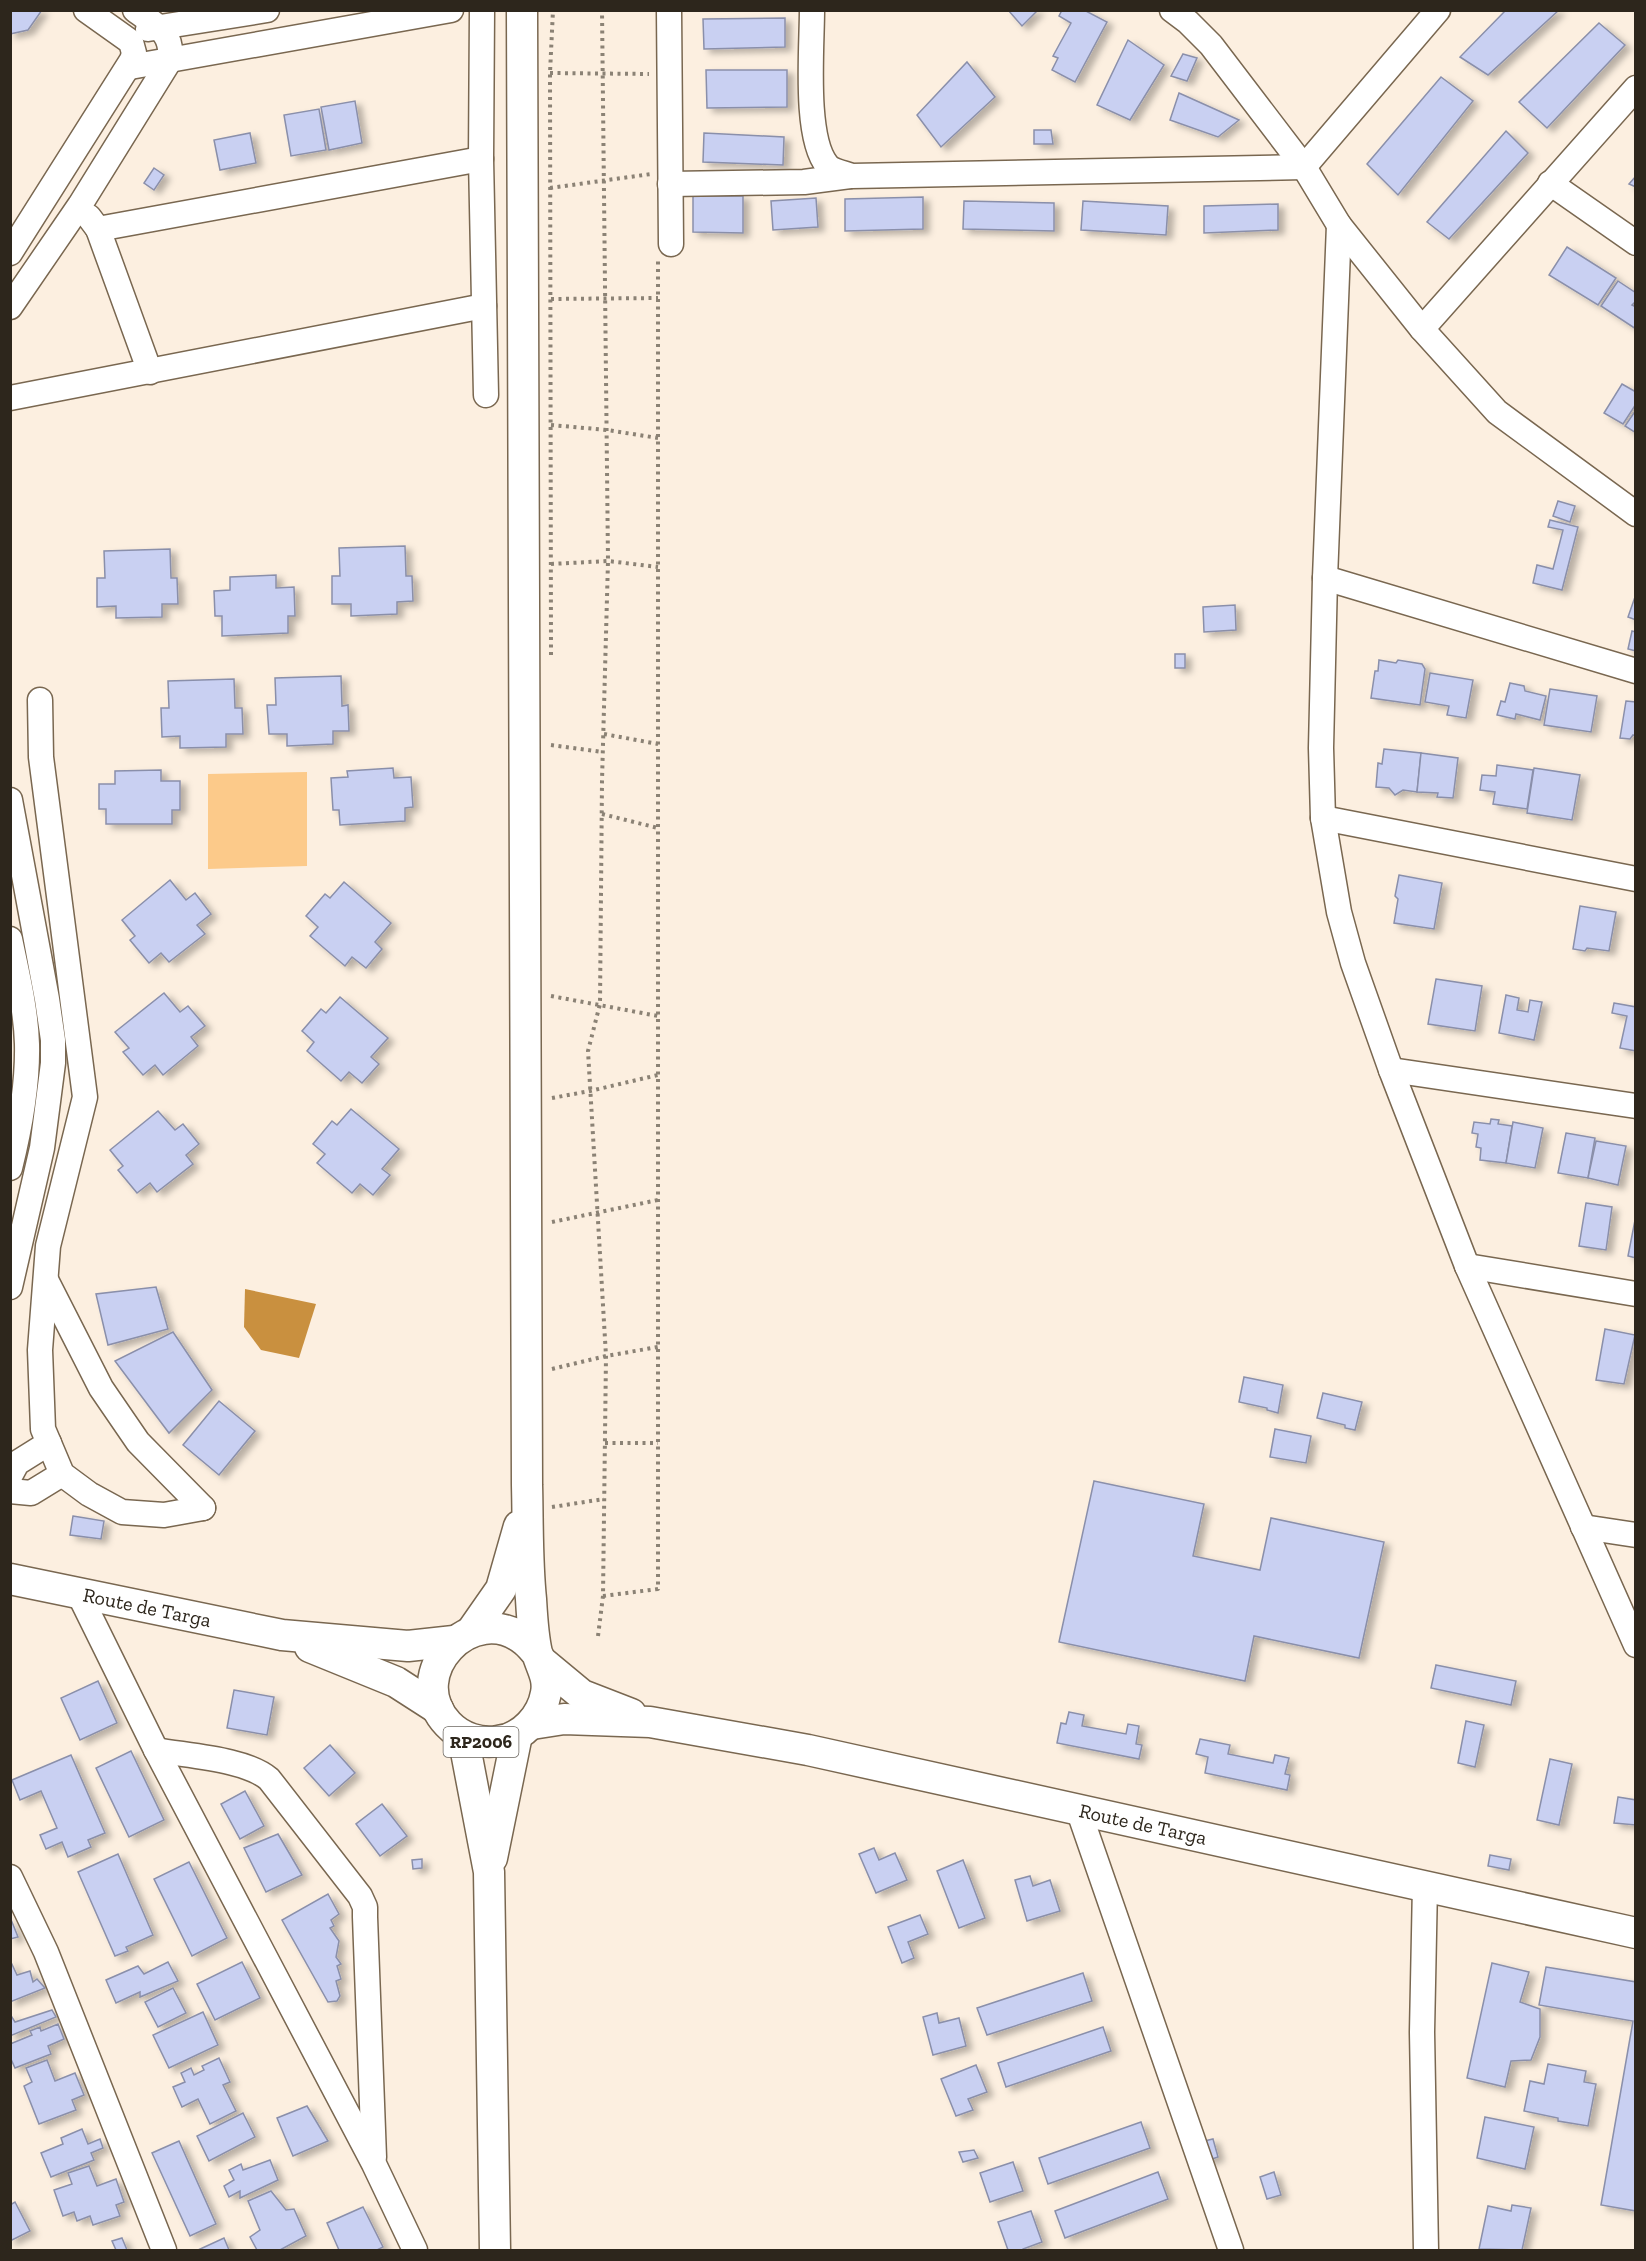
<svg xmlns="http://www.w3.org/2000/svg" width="1646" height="2261" font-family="'Zilla Slab',serif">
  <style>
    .green { fill: #fcca8a }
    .water { fill: #c9903f }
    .building { fill: #c9d0f2; stroke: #8a8faa; stroke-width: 1.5; filter: url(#shadow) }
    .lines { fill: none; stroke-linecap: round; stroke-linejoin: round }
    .minor-casing { stroke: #796750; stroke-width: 27 }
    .major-casing { stroke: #796750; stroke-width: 33 }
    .path { stroke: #8b8275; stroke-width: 4; stroke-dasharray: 3 4.5; stroke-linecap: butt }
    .minor { stroke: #fff; stroke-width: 24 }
    .major { stroke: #fff; stroke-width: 30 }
    .labels { text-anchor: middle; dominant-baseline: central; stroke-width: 4.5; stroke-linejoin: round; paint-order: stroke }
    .shield { fill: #fff; stroke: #6c6760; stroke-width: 1.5 }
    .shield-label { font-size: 18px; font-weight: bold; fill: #2d261c }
    .street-label { font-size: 20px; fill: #2d261c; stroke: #fff }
  </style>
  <defs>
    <filter id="shadow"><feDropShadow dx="6" dy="4" stdDeviation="3" flood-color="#0004"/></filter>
  </defs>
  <rect width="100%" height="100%" fill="#fcefe0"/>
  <path class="green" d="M307 772V866L208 869V774Z"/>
  <path class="water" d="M245 1289 316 1304 299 1358 261 1350 244 1327Z"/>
  <g class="building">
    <path d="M10 10H42L28 30 10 34Z"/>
    <path d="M1008 10H1038L1022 26Z"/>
    <path d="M1062 10H1084L1107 22 1075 82 1052 70 1058 58 1053 56 1071 23 1059 16Z"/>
    <path d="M1506 10H1559L1488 75 1460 57Z"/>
    <path d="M785 18V47L704 49 703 19Z"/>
    <path d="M1599 23 1625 45 1547 128 1519 102Z"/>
    <path d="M1128 40 1164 65 1130 120 1097 105Z"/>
    <path d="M1183 54 1197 58 1187 81 1171 76Z"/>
    <path d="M967 62 995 97 941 147 917 115Z"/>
    <path d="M706 70H787V107L707 108Z"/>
    <path d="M1441 77 1473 101 1398 195 1367 164Z"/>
    <path d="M1179 93 1239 120 1218 137 1170 120Z"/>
    <path d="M355 101 362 143 329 150 321 107Z"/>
    <path d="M319 109 326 150 291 156 284 115Z"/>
    <path d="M1034 130H1051L1053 144H1034Z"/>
    <path d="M1506 131 1528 153 1449 239 1427 222Z"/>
    <path d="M250 133 256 163 220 170 214 140Z"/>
    <path d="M704 133 784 137 783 165 703 162Z"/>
    <path d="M154 168 164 175 154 190 144 183Z"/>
    <path d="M1636 176V187L1629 184Z"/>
    <path d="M693 196H743V233L693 232Z"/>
    <path d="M923 197V229L845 231V199Z"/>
    <path d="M816 198 818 227 773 230 771 201Z"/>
    <path d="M964 201 1054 203V231L963 229Z"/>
    <path d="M1083 201 1168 206 1166 235 1081 230Z"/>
    <path d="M1278 204V230L1204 233V206Z"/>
    <path d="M1567 247 1616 278 1598 305 1549 275Z"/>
    <path d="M1618 281 1636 293V301L1632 305 1636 307V329L1601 306Z"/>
    <path d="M1622 384 1636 392V404L1623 424 1604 413Z"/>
    <path d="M1636 410V433L1625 426Z"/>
    <path d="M1558 501 1575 506 1570 522 1553 516Z"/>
    <path d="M1550 520 1578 527 1562 590 1533 583 1537 565 1553 569 1563 530 1548 527Z"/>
    <path d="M405 546 406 576H412L413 601 397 602V614L351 616V604H332V576H340L339 548Z"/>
    <path d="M170 549 171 578H177L178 604H162V617L116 618V606L97 607V578H105L104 551Z"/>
    <path d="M276 575V588L294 587 295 616H288V633L222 636V616H215L214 591 230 590V577Z"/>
    <path d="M1636 594V620L1628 617Z"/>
    <path d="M1235 605 1236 630 1204 632 1203 607Z"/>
    <path d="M1632 631 1636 632V651L1628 649Z"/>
    <rect x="1175" y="654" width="10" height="14"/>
    <path d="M1379 660 1396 663 1398 660 1422 664 1425 669 1420 705 1371 698 1375 671H1378Z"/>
    <path d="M1430 673 1473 680 1466 718 1447 715 1449 706 1425 702Z"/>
    <path d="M341 676 342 706 348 705 349 731H333V744L287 746V734H269L267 705H276L275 678Z"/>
    <path d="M234 679 235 708H242L243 734H226V747L180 748V736L162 737 161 708H169L168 681Z"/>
    <path d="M1510 683 1524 686 1525 691 1546 696 1540 720 1516 714 1515 719 1497 715 1501 701 1505 702Z"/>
    <path d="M1550 689 1597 696 1591 732 1544 725Z"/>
    <path d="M1626 701 1636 702V736L1633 735 1630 739 1620 738Z"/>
    <path d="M1384 749 1421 753 1417 792 1403 790 1395 795 1389 788 1376 787 1378 763 1382 764Z"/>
    <path d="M1421 753 1458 758 1453 798 1437 797 1438 793 1417 792Z"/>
    <path d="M1497 765 1533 770 1527 809 1493 804 1495 792 1480 790 1482 775 1496 776Z"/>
    <path d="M393 768 394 778 411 777 413 807 405 808V821L340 825 339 810H333L331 778 348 777 347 771Z"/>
    <path d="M1534 768 1580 775 1572 820 1527 813Z"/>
    <path d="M161 770V781H180V810H172V824H106V809H99V784H115V771Z"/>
    <path d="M1399 875 1442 883 1434 929 1394 923 1398 899 1395 896Z"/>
    <path d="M170 880 186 900 195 893 211 914 197 925 205 934 169 962 161 953 149 963 130 940 135 936 122 920Z"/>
    <path d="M344 882 391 923 375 942 382 949 366 968 352 957 345 966 310 936 318 927 306 916 325 894 330 898Z"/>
    <path d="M1580 906 1616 912 1609 951 1587 948 1585 951 1573 949Z"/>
    <path d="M1436 979 1482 986 1475 1031 1428 1024Z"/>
    <path d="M164 993 180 1012 188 1006 205 1026 191 1037 198 1046 163 1075 155 1065 143 1075 123 1052 129 1048 115 1032Z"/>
    <path d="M1506 995 1519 998 1517 1010 1528 1012 1530 1000 1542 1002 1534 1040 1499 1033Z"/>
    <path d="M340 997 388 1038 371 1057 379 1064 362 1083 349 1072 341 1081 307 1051 314 1042 302 1031 321 1009 326 1013Z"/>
    <path d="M1614 1003 1636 1007V1051L1620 1048 1627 1016 1612 1013Z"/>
    <path d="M351 1109 399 1149 382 1169 390 1175 373 1195 360 1184 352 1193 317 1163 325 1154 313 1144 332 1121 337 1125Z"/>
    <path d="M158 1111 175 1130 183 1124 199 1144 186 1155 193 1164 157 1192 150 1183 137 1193 118 1170 123 1166 110 1150Z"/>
    <path d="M1491 1119 1499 1120 1498 1124 1512 1126 1506 1163 1480 1160 1481 1148 1476 1147 1478 1134 1472 1133 1474 1122 1490 1124Z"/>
    <path d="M1513 1122 1543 1128 1535 1168 1506 1163Z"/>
    <path d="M1566 1133 1595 1138 1588 1178 1558 1173Z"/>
    <path d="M1596 1141 1626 1146 1618 1185 1588 1178Z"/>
    <path d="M1586 1203 1612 1207 1606 1250 1579 1246Z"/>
    <path d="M1636 1215V1258L1628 1256Z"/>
    <path d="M156 1287 168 1329 108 1345 96 1294Z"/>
    <path d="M1605 1329 1635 1335 1624 1384 1596 1380Z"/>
    <path d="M173 1332 212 1390 169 1433 115 1361Z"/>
    <path d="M1244 1377 1283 1385 1278 1413 1267 1410V1408L1239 1402Z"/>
    <path d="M1323 1393 1362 1402 1355 1430 1345 1428V1425L1317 1418Z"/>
    <path d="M219 1401 255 1431 219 1475 183 1445Z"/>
    <path d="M1275 1429 1311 1436 1306 1463 1270 1457Z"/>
    <path d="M1094 1481 1204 1504 1193 1556 1260 1570 1271 1518 1384 1542 1359 1658 1254 1636 1245 1681 1059 1642Z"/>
    <path d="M73 1516 104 1521 101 1539 70 1535Z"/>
    <path d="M1436 1665 1516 1681 1511 1705 1431 1688Z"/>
    <path d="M98 1681 117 1723 80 1740 61 1698Z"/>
    <path d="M234 1690 274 1697 267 1735 227 1728Z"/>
    <path d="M1069 1712 1084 1715 1082 1726 1126 1734 1128 1724 1139 1726 1136 1744 1142 1745 1139 1759 1057 1743 1061 1723 1066 1724Z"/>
    <path d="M1466 1721 1484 1725 1475 1767 1458 1763Z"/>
    <path d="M1200 1739 1230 1745 1228 1754 1273 1763 1275 1755 1289 1758 1285 1774 1290 1775 1287 1790 1205 1773 1208 1757 1196 1754Z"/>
    <path d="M330 1745 355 1773 329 1796 304 1768Z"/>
    <path d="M131 1751 164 1820 129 1837 96 1768Z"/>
    <path d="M71 1755 105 1833 88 1840 91 1847 68 1857 62 1842 46 1849 40 1835 57 1828 41 1791 20 1800 12 1780Z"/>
    <path d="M1550 1759 1572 1764 1559 1825 1537 1820Z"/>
    <path d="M245 1791 264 1826 240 1839 221 1804Z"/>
    <path d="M1618 1797 1636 1800V1825L1614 1823Z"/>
    <path d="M382 1804 407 1836 380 1856 356 1824Z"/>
    <path d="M278 1834 302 1875 266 1892 244 1848Z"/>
    <path d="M874 1848 879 1860 895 1853 907 1880 876 1893 859 1854Z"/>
    <path d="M118 1854 153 1935 126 1947 128 1951 115 1956 78 1872Z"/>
    <path d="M1490 1855 1511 1859 1509 1870 1488 1866Z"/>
    <path d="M422 1859V1868L413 1869 412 1860Z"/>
    <path d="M963 1860 985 1918 959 1928 937 1871Z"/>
    <path d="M189 1862 227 1938 192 1956 154 1879Z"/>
    <path d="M1030 1876 1033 1886 1050 1880 1060 1911 1027 1921 1015 1880Z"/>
    <path d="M328 1894 339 1914 331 1920 334 1926 330 1928 339 1941 336 1957 341 1964 337 1966 341 1979 336 1981 340 1996 337 2001 328 2002 282 1920Z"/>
    <path d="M920 1915 928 1934 908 1942 914 1958 902 1963 888 1927Z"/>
    <path d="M10 1917 18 1937 10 1939Z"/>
    <path d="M10 1960 17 1975 30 1971 33 1982 37 1979 45 1988 10 2002Z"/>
    <path d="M168 1962 178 1981 140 1997V1992L116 2003 106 1980 138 1966 144 1974Z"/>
    <path d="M242 1962 260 1998 215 2020 197 1984Z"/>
    <path d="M1492 1963 1529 1972 1520 2002 1540 2009V2037L1531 2060 1511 2061 1505 2087 1467 2078Z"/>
    <path d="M1546 1967 1636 1982V2211L1601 2205 1633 2021 1539 2005Z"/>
    <path d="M1083 1973 1092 2001 987 2035 977 2008Z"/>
    <path d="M173 1988 186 2013 158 2027 145 2002Z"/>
    <path d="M52 2010 56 2017 10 2036V2014L15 2022Z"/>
    <path d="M203 2012 218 2045 169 2068 153 2035Z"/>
    <path d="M937 2013 939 2023 959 2018 966 2046 933 2055 923 2017Z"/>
    <path d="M58 2024 64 2039 48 2046 51 2054 15 2068 10 2057V2044L32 2035 30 2031 40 2027 41 2031Z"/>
    <path d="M1103 2027 1111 2051 1006 2087 998 2063Z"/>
    <path d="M219 2058 230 2082 223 2085 236 2111 210 2124 198 2099 182 2107 173 2087 185 2082 181 2073 191 2068 194 2075 204 2070 202 2066Z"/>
    <path d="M47 2060 55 2081 75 2073 84 2095 72 2100 76 2110 39 2124 24 2086 32 2082 26 2068Z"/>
    <path d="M1548 2064 1586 2071 1584 2082 1596 2084 1588 2126 1558 2121V2118L1524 2111 1530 2081 1544 2084Z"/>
    <path d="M976 2065 987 2092 968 2099 973 2110 956 2116 941 2079Z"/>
    <path d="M307 2106 328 2141 293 2156 277 2118Z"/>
    <path d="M243 2113 255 2137 209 2161 197 2136Z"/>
    <path d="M1485 2117 1534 2127 1525 2169 1477 2158Z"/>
    <path d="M1141 2122 1150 2148 1048 2184 1039 2158Z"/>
    <path d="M82 2129 88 2144 100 2139 103 2148 91 2153 94 2160 51 2177 41 2153 63 2144 61 2138Z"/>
    <path d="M1213 2139 1218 2157 1206 2161 1200 2142Z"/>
    <path d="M179 2141 216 2224 190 2236 152 2153Z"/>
    <path d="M974 2150 978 2158 963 2162 959 2152Z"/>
    <path d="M270 2160 278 2180 240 2198V2191L229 2197 224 2186 234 2180 229 2170 241 2164 243 2170Z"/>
    <path d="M1013 2162 1023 2191 990 2202 980 2173Z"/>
    <path d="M89 2166 97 2186 116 2179 124 2202 116 2205 120 2216 93 2225 90 2216 77 2221 74 2212 63 2216 54 2190 72 2184 68 2173Z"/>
    <path d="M1158 2172 1168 2199 1065 2238 1055 2211Z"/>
    <path d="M1274 2172 1281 2195 1267 2199 1260 2177Z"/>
    <path d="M271 2191 286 2210 294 2209 306 2236 280 2250H257L250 2237 260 2230 248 2201Z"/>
    <path d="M15 2202 30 2231 10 2241V2205Z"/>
    <path d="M1512 2205 1531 2208 1522 2250 1479 2249 1488 2206 1511 2211Z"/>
    <path d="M363 2207 383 2247 377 2250H339L327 2223Z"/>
    <path d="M1031 2211 1042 2242 1023 2249V2250H1008L998 2222Z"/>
    <path d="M122 2238 127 2250H116L112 2241Z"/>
    <path d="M224 2238 229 2250H198Z"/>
  </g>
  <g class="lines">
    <defs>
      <g id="minor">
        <path d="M482 10 481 159 486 395"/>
        <path d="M669 10 671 244"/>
        <path d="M812 10C812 48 804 137 827 165 832 171 844 173 852 176L1304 167 1438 10"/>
        <path d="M1172 10 1188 22 1211 45 1304 167 1339 225 1422 329 1497 412 1636 514"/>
        <path d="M148 29 267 10"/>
        <path d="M130 67 451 10"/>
        <path d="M1550 183 1636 243"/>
        <path d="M670 184 804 182 850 176"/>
        <path d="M89 217 98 229 150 372"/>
        <path d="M1339 225 1325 578 1321 748 1323 818 1339 912 1353 963 1391 1070 1467 1266 1636 1645"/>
        <path d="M98 229 481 159"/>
        <path d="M10 253 132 60 134 53 131 42 86 10"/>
        <path d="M10 307 80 205 170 60C173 31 156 26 135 10"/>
        <path d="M1422 329 1636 88"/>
        <path d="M10 398 484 306"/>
        <path d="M1325 578 1636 671"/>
        <path d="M40 700 41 757 85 1097 48 1246 40 1350 43 1429 62 1474 89 1494 122 1512 164 1515 203 1508"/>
        <path d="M10 800 47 999 53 1040V1063L42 1148 10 1287"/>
        <path d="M1323 818 1636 879"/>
        <path d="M10 939C17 973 26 1009 27 1044 28 1086 20 1128 10 1168"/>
        <path d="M1391 1070 1636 1106"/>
        <path d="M1467 1266 1636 1294"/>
        <path d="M46 1280 101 1388 138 1442 203 1508"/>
        <path d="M10 1476 17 1463 49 1443"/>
        <path d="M10 1491 31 1493 62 1474"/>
        <path d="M1583 1527 1636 1535"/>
        <path d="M78 1592 156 1750 374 2164 415 2250"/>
        <path d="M156 1750C188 1756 246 1759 269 1779L360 1896 365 1907V1917L374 2157"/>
        <path d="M1078 1809 1231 2250"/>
        <path d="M10 1877 46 1952 164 2250"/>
        <path d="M1425 1885 1422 2032 1426 2250"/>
      </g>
      <g id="major">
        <path d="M522 10 527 1485C528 1522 527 1561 531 1599 532 1616 533 1636 537 1653 541 1667 549 1678 546 1693 542 1716 523 1738 498 1741 481 1744 461 1738 448 1724 401 1674 473 1598 525 1641 530 1645 534 1650 538 1655"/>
        <path id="s1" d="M10 1579 282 1635 408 1646 454 1641"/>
        <path d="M471 1632 501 1589 519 1526"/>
        <path d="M310 1647 396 1682 438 1709"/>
        <path d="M541 1661 582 1695 631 1714"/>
        <path id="s2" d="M532 1724 564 1719 650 1722 808 1750 1636 1933"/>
        <path d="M463 1736 489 1872 495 2250"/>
        <path d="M492 1858 517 1735"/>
      </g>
    </defs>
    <use href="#minor" class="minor-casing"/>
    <use href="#major" class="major-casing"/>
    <g class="path">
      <path d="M550 73 649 74"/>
      <path d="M550 188 651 174"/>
      <path d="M551 299 658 298"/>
      <path d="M551 425 607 430 658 438"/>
      <path d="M551 564 608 561 658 567"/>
      <path d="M551 655 550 73 553 10"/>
      <path d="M604 734 658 744"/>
      <path d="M551 745 603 752"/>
      <path d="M602 814 658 828"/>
      <path d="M551 996 658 1016"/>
      <path d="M552 1098 590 1091 658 1075"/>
      <path d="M552 1222 658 1200"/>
      <path d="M552 1369 606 1356 658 1347"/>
      <path d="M605 1443H658"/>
      <path d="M552 1507 604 1499"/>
      <path d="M603 1596 658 1589V259"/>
      <path d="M598 1636 603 1596 606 1356 588 1051 600 1004 602 781 608 561 602 10"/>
    </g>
    <use href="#minor" class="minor"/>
    <use href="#major" class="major"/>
  </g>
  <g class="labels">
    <rect class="shield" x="443.5" y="1727" width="75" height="30" rx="4.5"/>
    <g class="shield-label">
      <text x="481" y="1742">RP2006</text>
    </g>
    <g class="street-label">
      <text stroke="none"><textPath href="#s1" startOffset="140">Route de Targa</textPath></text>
      <text stroke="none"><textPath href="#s2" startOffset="622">Route de Targa</textPath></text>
    </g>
  </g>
  <rect width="1646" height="2261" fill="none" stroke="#2d261c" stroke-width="24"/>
</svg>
